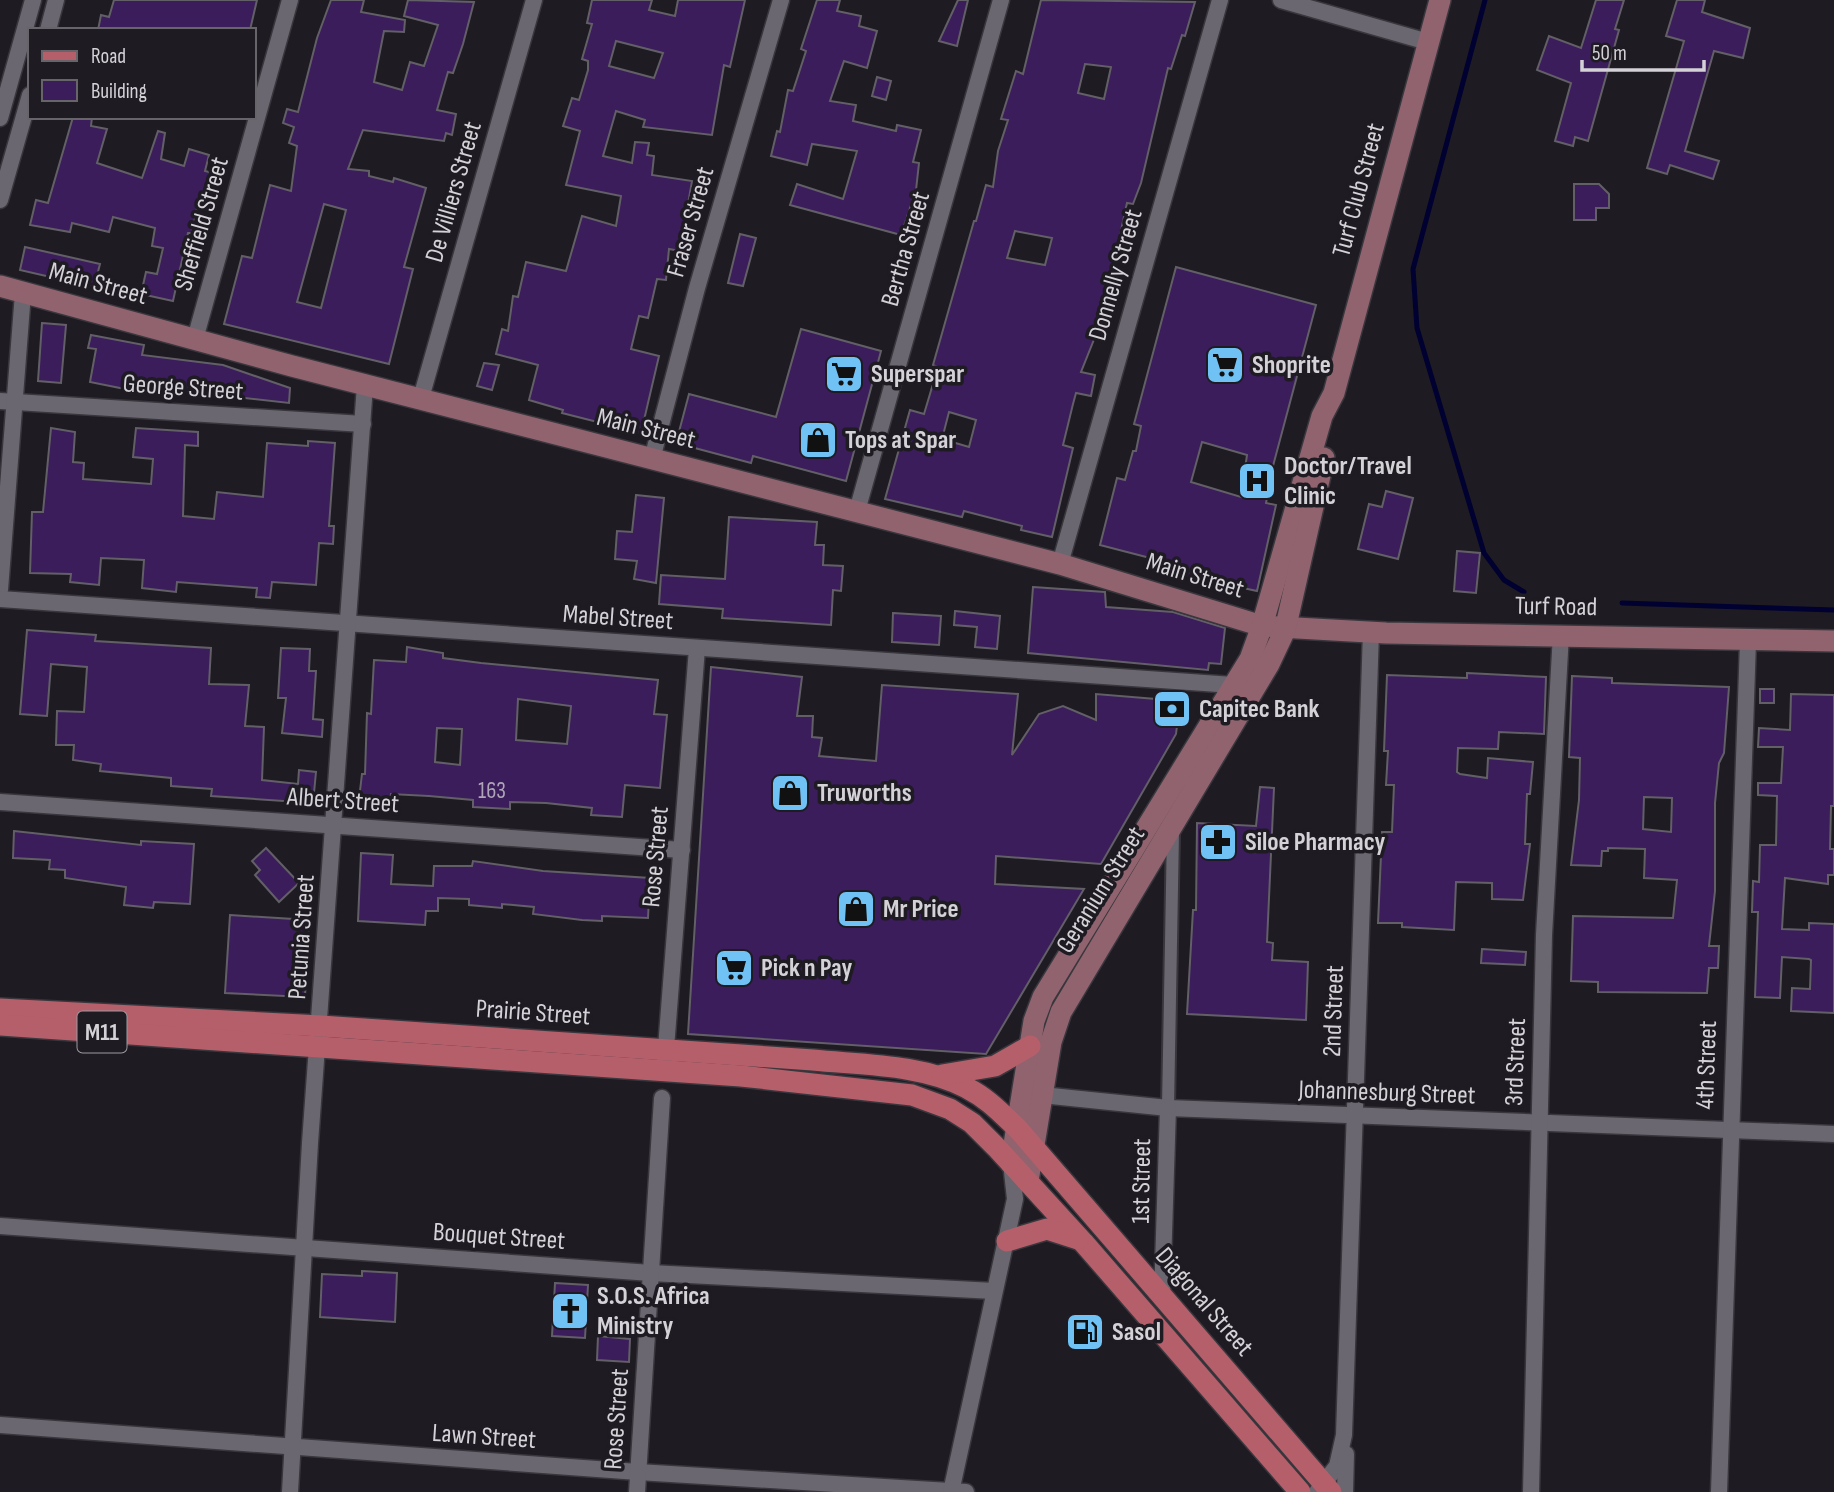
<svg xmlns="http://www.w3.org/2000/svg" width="1834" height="1492" font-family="'Sofia Sans Condensed',sans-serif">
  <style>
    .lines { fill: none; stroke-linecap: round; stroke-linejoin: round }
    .stream { stroke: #000031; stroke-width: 5 }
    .building { fill: #3a1d5a; stroke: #625f67; stroke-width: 2; fill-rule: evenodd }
    .pedestrian-casing { stroke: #39373d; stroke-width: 16 }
    .minor-casing { stroke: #39373d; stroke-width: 19 }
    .secondary-casing { stroke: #39373d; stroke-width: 24 }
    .primary-casing { stroke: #39373d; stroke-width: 24 }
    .pedestrian { stroke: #6a6770; stroke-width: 12 }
    .minor { stroke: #6a6770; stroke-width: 16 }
    .secondary { stroke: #90636e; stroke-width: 21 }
    .primary { stroke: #b55f6b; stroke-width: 21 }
    .labels { text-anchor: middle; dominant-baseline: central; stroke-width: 7; stroke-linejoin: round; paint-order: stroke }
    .number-label { font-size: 23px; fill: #aea5b8 }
    .shield { fill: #1e1b22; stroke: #9d9ba1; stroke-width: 2 }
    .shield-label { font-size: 24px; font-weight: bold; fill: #d4d2d7 }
    .street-label { font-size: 26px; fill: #d4d2d7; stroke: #1e1b22 }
    .poi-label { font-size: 26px; font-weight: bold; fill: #d4d2d7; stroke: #1e1b22; text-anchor: start }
  </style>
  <rect width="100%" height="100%" fill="#1e1b22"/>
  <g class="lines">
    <g class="stream">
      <path d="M1485 0 1413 269 1417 328 1484 553 1504 580 1524 592"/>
      <path d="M1622 603 1834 610"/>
    </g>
  </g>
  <g class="building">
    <path d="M114 0H257L250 30H98L101 15 109 17Z"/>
    <path d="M331 0H364L361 12 405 20 404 32 384 31 374 82 402 90 410 62 424 66 438 25 404 16 408 0 474 2 463 44 453 73 448 72 437 110 456 114 452 135 446 133 444 141 363 130 348 169 369 171V176L393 182 394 178 426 188 404 267 413 269 389 364 224 324 242 256 252 258 270 185 291 191 297 146 289 143 294 127 283 123 287 109 298 112 317 38ZM324 204 346 210 321 308 297 302Z"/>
    <path d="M592 0H652L649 10 675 16 678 0H745L730 67 724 65 712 135 643 127 645 120 616 111 603 156 632 163 635 142 649 143 647 155 654 156 652 175 692 181 680 251 669 249 666 280 657 279 648 318 639 316 631 349 659 356 641 433 562 413 563 410 529 400 538 365 496 354 502 329 508 331 513 296 518 297 526 262 566 271 582 216 616 226 621 196 566 185 580 131 563 126 572 98 579 100 588 70V61L582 59 592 24 587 23ZM616 41 663 53 654 78 609 66Z"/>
    <path d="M817 0H840L837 11 861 16 859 26 877 31 867 68 844 61 830 101 856 105 853 121 896 131 897 125 921 130 913 162 919 163 916 190 901 235 790 205 797 184 843 199 857 151 812 144 807 165 771 156 777 131 780 132 788 90 793 91 806 51 801 49Z"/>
    <path d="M958 0H968L957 46 939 41Z"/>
    <path d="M1041 0 1195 2 1185 36 1182 35 1171 69 1168 68 1141 183 1133 204 1127 203 1101 322 1081 372 1095 375 1091 396 1076 393 1073 404 1063 445 1073 448 1052 537 1021 530 1022 526 964 511 962 517 885 499 910 410 924 414 938 367 933 365 974 221H976L986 185 993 187 998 151 1008 120 1001 119 1016 71 1023 74ZM1085 64 1111 67 1104 99 1078 93ZM1015 231 1052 238 1045 265 1007 258ZM949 412 976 420 969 447 942 439Z"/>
    <path d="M1596 0H1624L1615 29 1619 30 1588 141 1575 137 1573 146 1555 141 1571 83 1537 70 1549 36 1581 48Z"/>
    <path d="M1677 0H1705L1702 12 1750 28 1743 58 1714 51 1685 151 1719 161 1713 179 1670 165 1667 174 1647 168 1684 41 1666 36Z"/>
    <path d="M877 77 891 81 886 100 872 96Z"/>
    <path d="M73 117H92L91 126 107 129 97 163 142 178 158 131 165 133 161 159 184 166 189 149 209 155 205 171 213 173 206 200 199 198 192 233H188L173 301 141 294 146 272 157 274 163 248 152 246 155 228 113 217 109 232 72 223 70 232 30 225 36 200 48 203Z"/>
    <path d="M1574 184H1599L1609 194V208H1596V220H1574Z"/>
    <path d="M740 234 756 238 743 286 728 283Z"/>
    <path d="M25 247 100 264 94 287 20 270Z"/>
    <path d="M1176 267 1316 305 1273 466 1266 503 1276 505 1257 591 1179 574 1181 566 1100 545 1117 478 1125 480 1133 451H1136L1141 426 1134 424ZM1202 442 1247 455 1241 497 1191 482Z"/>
    <path d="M42 323 66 325 61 383 38 381Z"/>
    <path d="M801 329 881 351 846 481 753 456 751 463 676 443 689 394 776 417Z"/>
    <path d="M91 335 144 345 142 355 223 365 290 388 289 403 136 386 135 391 90 382 96 349 88 348Z"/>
    <path d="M484 363 499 365 492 390 477 386Z"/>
    <path d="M51 428 75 432 73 462 84 463 83 479 151 484 153 459 133 457 136 428 198 432V446L185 445 183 516 214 519 217 492 263 497 267 443 308 446V441L335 443 329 526H334L333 544 319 543 316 585 272 582 270 598 256 597 257 588 177 582 176 592 142 588 144 560 101 558 99 585 70 582 71 574 30 573 32 512H43Z"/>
    <path d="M1386 491 1413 498 1398 559 1358 549 1369 504 1382 507Z"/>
    <path d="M636 495 664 498 656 583 634 579 637 561 615 559 617 531 632 532Z"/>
    <path d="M729 517 817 522 815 545H824L823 565 843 566 841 591 833 590 831 625 722 618 723 609 659 604 661 575 725 579Z"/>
    <path d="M1457 551 1480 553 1476 593 1454 591Z"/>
    <path d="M1033 587 1105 592 1106 607 1173 612 1225 628 1221 664 1209 663 1208 670 1028 653Z"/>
    <path d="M955 611 1000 616 997 649 975 647 977 627 954 625Z"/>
    <path d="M893 613 941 616 939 645 892 642Z"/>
    <path d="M27 630 96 635 95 641 211 648 209 684 249 685 245 726 264 727 262 780 298 784 299 770 316 772 313 803 211 796 212 789 171 786V778L100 771 101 764 73 760 74 745H56L57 711 84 712 87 667 51 664 47 716 20 714Z"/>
    <path d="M407 647 443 653V658L481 663 658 680 654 714 667 715 660 788 625 785 622 817 591 815 592 808 546 803 510 802V809L473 807V800L429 796 391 794 390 801 359 799 362 774H365L367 713 371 714 374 660 406 662ZM518 699 571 706 567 744 516 740ZM437 728 462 729 460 765 435 762Z"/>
    <path d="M281 648 310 649 309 671H316L313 719 323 720 322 737 282 733 286 698H278Z"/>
    <path d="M711 667 802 677 797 716H813L812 737 822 738 819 756 876 761 882 685 1018 694 1012 755 1039 714 1063 706 1096 720V694L1180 701 1176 734 1101 864 996 856 995 884 1084 889 986 1054 688 1034Z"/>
    <path d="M1467 673 1546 677 1544 734 1499 732 1498 749 1458 748 1457 772 1460 774 1487 778 1488 758 1533 762 1530 794H1527L1525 844H1530L1523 900 1492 899V883L1456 882 1454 930 1402 927V923H1378L1382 832H1392L1394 785H1386L1388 751H1384L1387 675 1467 678Z"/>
    <path d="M1572 676 1612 678V683L1729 687 1724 753 1719 763 1715 803V891L1709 946H1719L1718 968H1709L1707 993 1598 992V982L1571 981 1573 916 1673 918 1677 880 1644 878 1645 849 1608 848V851H1602L1601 866 1571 865 1579 800 1580 758 1569 757ZM1644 797 1672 798 1671 832 1643 829Z"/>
    <rect x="1760" y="689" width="14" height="14"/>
    <path d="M1791 694 1834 695V806H1831L1830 849H1834V875H1828V884L1785 878 1782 929 1809 930V923L1834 924V1013L1791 1011 1792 988 1810 989 1811 960 1809 959 1782 957 1780 998 1755 997 1758 912H1752L1753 881 1759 882 1760 845H1776L1777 796 1758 795V783H1781L1783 747H1758L1759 728 1790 730Z"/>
    <path d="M1260 787 1274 788 1267 942 1273 943 1272 960 1308 962 1306 1020 1187 1014 1193 910H1196L1197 823 1256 826Z"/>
    <path d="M14 831 141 845V841L194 844 190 904 154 902 153 908 124 905 126 887 65 878V870L49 869 50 860 13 858Z"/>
    <path d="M266 848 299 883 279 902 255 875 260 870 252 861Z"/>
    <path d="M361 853 393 855 391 884 433 886 434 866H472L473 861 543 871 650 878 648 918 602 916V921L582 920 533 914 534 907 502 904V908L469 905V899L438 898V911H426L425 925 358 921Z"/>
    <path d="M230 915 309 920 305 997 225 993Z"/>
    <path d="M1482 949 1526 952 1525 965 1481 963Z"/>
    <path d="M362 1271 397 1273 395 1322 320 1317 322 1274 362 1276Z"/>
    <path d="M555 1283 588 1285 585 1338 552 1336Z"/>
    <path d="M598 1336 630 1339 629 1362 597 1360Z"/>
  </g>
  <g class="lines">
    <defs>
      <path id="pedestrian" d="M1168 1108 1173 832"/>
      <g id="minor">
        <path d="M1281 0 1428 42"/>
        <path d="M48 30 56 0"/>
        <path d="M0 118 33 0"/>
        <path d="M0 200 30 95"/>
        <path d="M195 339 290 0"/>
        <path d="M421 398 534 0"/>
        <path d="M0 401 363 424"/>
        <path d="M652 459 697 288 781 0"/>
        <path d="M857 511 1001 0"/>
        <path d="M1060 564 1220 0"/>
        <path d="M0 590 23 293"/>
        <path d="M0 599 1233 685"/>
        <path d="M0 802 682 850"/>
        <path d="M665 1061 697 648"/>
        <path d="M1032 1094 1168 1108 1834 1134"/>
        <path d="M0 1226 651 1273 994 1291"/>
        <path d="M1162 1297 1168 1108"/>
        <path d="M0 1425 638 1472 966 1492"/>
        <path d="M290 1492 310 1143 365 385"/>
        <path d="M637 1492 662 1098"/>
        <path d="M951 1492 1015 1199 1011 1163"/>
        <path d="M1317 1492 1337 1466 1344 1435 1371 632"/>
        <path d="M1345 1492 1346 1454"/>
        <path d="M1531 1492 1544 935 1561 634"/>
        <path d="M1719 1492 1748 641"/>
      </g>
      <g id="secondary">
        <path d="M0 286 292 366 1060 564 1262 626 1386 633 1834 641"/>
        <path d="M1011 1163 1034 1021 1043 997 1250 659 1262 626 1322 416 1334 393 1440 0"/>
        <path d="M1028 1181 1051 1042 1061 1012 1269 664 1285 630 1324 458"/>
      </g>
      <g id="primary">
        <path d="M0 1009 321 1026 813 1060C862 1065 922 1064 967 1088 987 1098 1001 1113 1018 1129L1331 1492"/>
        <path d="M0 1025 741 1076 912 1095 950 1109 972 1123 996 1147 1083 1242 1300 1492"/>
        <path d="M942 1075 995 1066 1030 1046"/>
        <path d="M1007 1241 1047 1229 1078 1239"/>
      </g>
    </defs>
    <use href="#pedestrian" class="pedestrian-casing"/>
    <use href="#minor" class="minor-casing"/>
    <use href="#secondary" class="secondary-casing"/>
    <use href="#primary" class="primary-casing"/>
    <use href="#pedestrian" class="pedestrian"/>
    <use href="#minor" class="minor"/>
    <use href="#secondary" class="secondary"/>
    <use href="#primary" class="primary"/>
  </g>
  <defs>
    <symbol id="supermarket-square" viewBox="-11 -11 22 22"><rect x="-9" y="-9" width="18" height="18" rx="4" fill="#70c1f4" stroke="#1e1b22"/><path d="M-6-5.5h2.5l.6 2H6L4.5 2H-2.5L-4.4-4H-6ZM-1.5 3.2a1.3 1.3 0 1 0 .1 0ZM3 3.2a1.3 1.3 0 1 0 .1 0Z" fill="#111"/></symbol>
    <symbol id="shop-square" viewBox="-11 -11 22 22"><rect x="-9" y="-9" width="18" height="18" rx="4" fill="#70c1f4" stroke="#1e1b22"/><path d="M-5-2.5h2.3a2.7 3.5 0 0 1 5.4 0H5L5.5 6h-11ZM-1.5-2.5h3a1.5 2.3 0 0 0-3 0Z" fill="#111"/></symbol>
    <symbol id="hospital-square" viewBox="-11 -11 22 22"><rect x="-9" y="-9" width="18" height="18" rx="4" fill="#70c1f4" stroke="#1e1b22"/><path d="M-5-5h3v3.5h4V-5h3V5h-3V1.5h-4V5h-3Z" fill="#111"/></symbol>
    <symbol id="bank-square" viewBox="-11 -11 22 22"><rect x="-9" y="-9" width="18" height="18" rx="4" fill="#70c1f4" stroke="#1e1b22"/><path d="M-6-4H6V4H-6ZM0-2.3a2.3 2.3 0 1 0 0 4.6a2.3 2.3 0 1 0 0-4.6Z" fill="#111"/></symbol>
    <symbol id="pharmacy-square" viewBox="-11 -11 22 22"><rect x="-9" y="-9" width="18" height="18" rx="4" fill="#70c1f4" stroke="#1e1b22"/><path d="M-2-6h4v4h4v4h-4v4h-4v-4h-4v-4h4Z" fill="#111"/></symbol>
    <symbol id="church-square" viewBox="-11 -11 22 22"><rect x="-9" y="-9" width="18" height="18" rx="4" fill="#70c1f4" stroke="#1e1b22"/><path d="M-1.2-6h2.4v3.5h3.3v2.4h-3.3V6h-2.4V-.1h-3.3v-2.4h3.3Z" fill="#111"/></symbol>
    <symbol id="fuel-square" viewBox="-11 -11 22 22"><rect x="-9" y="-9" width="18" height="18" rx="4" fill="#70c1f4" stroke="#1e1b22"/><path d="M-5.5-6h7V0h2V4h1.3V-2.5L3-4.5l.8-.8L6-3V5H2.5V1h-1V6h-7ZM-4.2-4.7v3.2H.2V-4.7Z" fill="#111"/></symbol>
  </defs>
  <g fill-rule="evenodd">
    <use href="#supermarket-square" x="1203" y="343" width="44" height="44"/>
    <use href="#supermarket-square" x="822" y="352" width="44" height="44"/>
    <use href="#shop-square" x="796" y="418" width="44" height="44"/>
    <use href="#hospital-square" x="1235" y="459" width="44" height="44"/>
    <use href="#bank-square" x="1150" y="687" width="44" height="44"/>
    <use href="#shop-square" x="768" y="771" width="44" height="44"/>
    <use href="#pharmacy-square" x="1196" y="820" width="44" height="44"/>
    <use href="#shop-square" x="834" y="887" width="44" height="44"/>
    <use href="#supermarket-square" x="712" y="946" width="44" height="44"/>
    <use href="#church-square" x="548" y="1289" width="44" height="44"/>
    <use href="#fuel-square" x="1063" y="1310" width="44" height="44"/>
  </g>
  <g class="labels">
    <g class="number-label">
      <text x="492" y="791">163</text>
    </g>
    <rect class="shield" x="77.5" y="1011.5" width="49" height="41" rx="5"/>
    <g class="shield-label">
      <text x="102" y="1032">M11</text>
    </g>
    <g class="street-label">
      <text transform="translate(1359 190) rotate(-75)">Turf Club Street</text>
      <text transform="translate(454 192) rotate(-74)">De Villiers Street</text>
      <text transform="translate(691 222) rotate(-74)">Fraser Street</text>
      <text transform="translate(202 224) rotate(-74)">Sheffield Street</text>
      <text transform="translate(906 249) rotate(-74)">Bertha Street</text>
      <text transform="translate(1116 275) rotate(-74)">Donnelly Street</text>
      <text transform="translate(98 284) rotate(15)">Main Street</text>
      <text transform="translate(183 388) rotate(4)">George Street</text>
      <text transform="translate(646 429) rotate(14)">Main Street</text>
      <text transform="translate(1195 576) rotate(17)">Main Street</text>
      <text transform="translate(1556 607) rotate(1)">Turf Road</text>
      <text transform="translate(618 618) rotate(4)">Mabel Street</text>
      <text transform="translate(343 801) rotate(4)">Albert Street</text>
      <text transform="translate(656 857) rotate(-85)">Rose Street</text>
      <text transform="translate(1101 890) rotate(-58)">Geranium Street</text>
      <text transform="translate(302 937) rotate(-86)">Petunia Street</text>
      <text transform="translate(1334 1011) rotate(-88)">2nd Street</text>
      <text transform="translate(533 1013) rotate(4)">Prairie Street</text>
      <text transform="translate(1516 1062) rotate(-88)">3rd Street</text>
      <text transform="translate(1707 1065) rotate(-88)">4th Street</text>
      <text transform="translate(1387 1093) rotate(2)">Johannesburg Street</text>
      <text transform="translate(1142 1181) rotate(-89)">1st Street</text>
      <text transform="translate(499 1237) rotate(4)">Bouquet Street</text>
      <text transform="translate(1204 1302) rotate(49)">Diagonal Street</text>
      <text transform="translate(617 1419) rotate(-86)">Rose Street</text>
      <text transform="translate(484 1437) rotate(4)">Lawn Street</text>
    </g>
    <g class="poi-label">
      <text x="1252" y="365">Shoprite</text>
      <text x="871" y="374">Superspar</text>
      <text x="845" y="440">Tops at Spar</text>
      <text x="1284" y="466">Doctor/Travel<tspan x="1284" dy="30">Clinic</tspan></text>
      <text x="1199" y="709">Capitec Bank</text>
      <text x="817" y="793">Truworths</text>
      <text x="1245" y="842">Siloe Pharmacy</text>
      <text x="883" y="909">Mr Price</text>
      <text x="761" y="968">Pick n Pay</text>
      <text x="597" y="1296">S.O.S. Africa<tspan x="597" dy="30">Ministry</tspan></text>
      <text x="1112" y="1332">Sasol</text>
    </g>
  </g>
  <rect x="28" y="28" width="228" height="91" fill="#1e1b22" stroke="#67646a" stroke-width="2"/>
  <rect x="42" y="51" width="35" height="10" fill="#b55f6b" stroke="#67646a" stroke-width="2"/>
  <text x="91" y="63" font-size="21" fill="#d4d2d7">Road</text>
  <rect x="42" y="80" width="35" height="21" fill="#3a1d5a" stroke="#67646a" stroke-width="2"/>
  <text x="91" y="98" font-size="21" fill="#d4d2d7">Building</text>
  <path d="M1582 60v10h122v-10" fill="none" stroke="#d4d2d7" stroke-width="3.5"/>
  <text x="1592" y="60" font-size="21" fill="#d4d2d7" stroke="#1e1b22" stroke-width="5" paint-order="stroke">50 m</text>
</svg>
